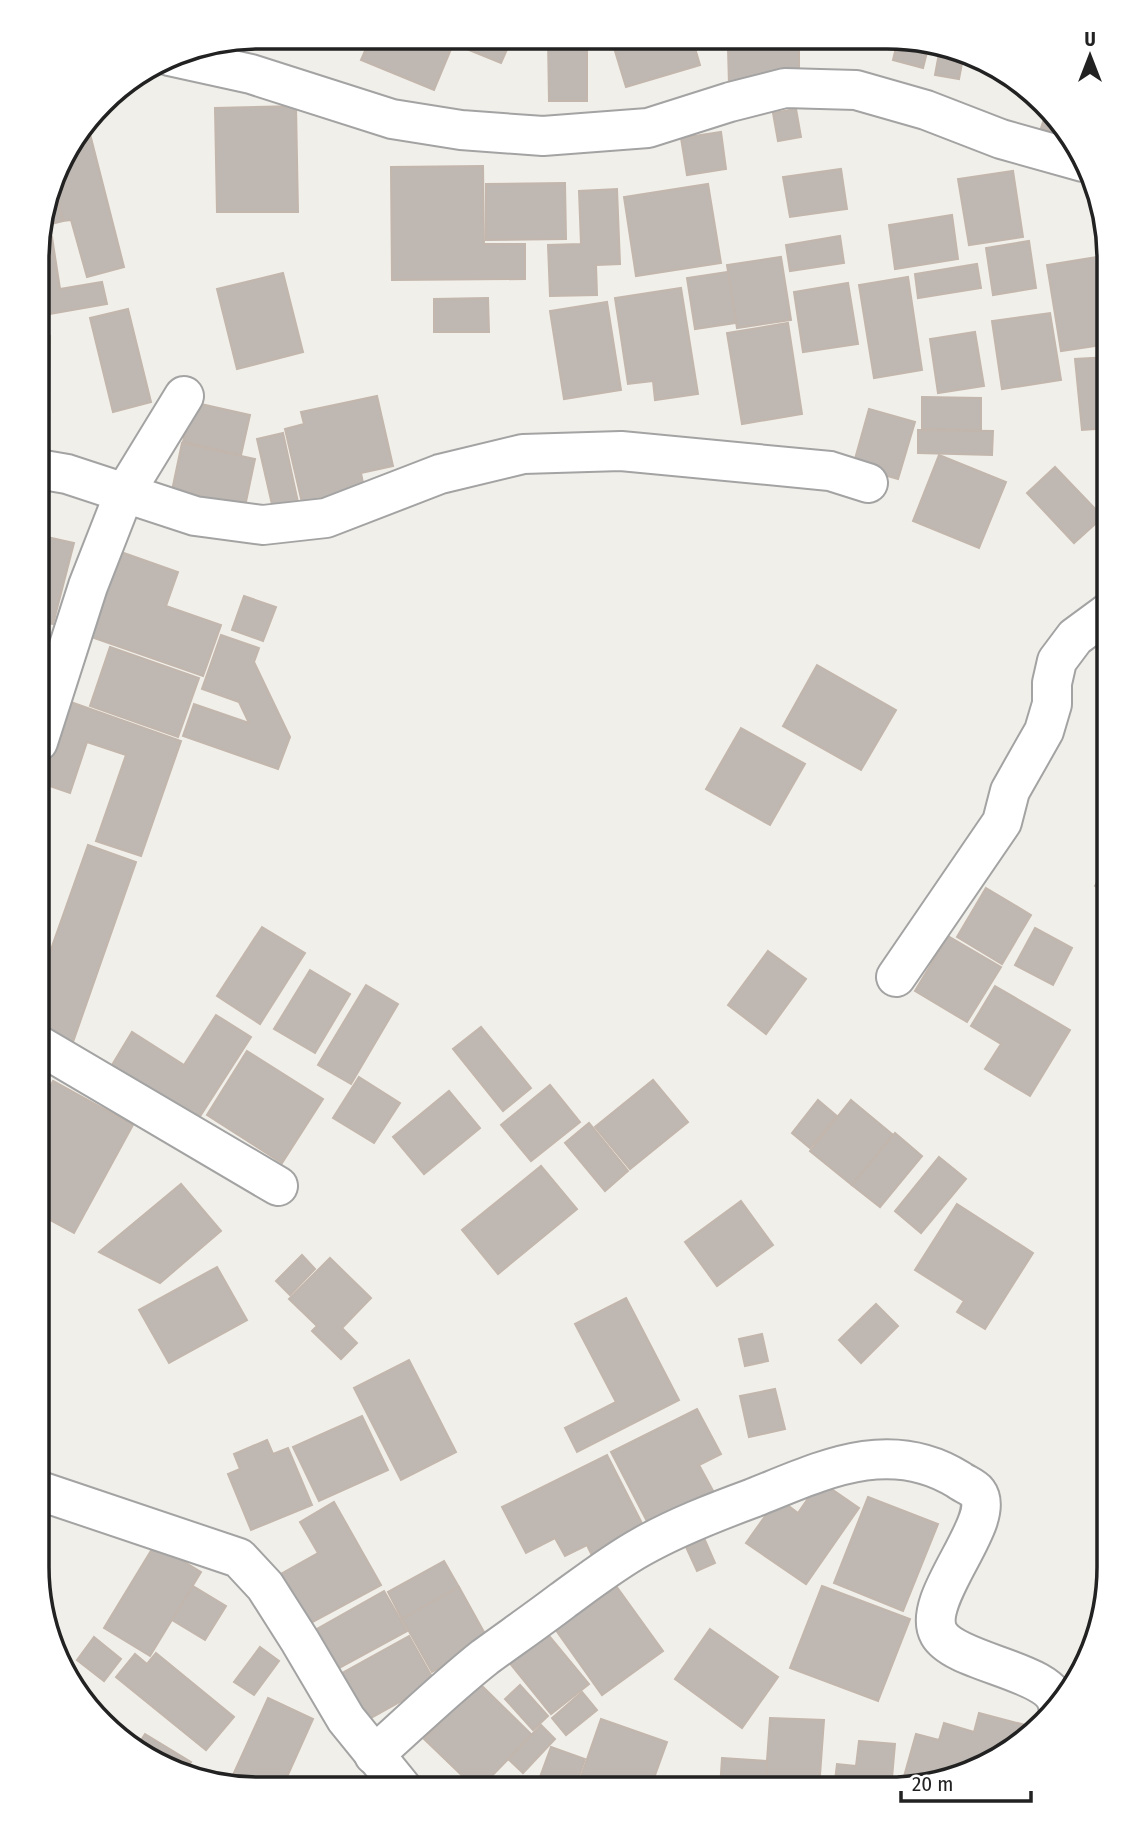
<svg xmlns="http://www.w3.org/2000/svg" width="1146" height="1826" font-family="'Fira Sans Condensed',sans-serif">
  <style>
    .building { fill: #bfb8b2; stroke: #c2b6ad; stroke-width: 2 }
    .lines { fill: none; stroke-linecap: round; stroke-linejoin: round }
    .street-casing { stroke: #a3a3a3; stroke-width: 42 }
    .street { stroke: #fff; stroke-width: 38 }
    .rim { fill: none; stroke: #222; stroke-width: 3.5 }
  </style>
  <rect width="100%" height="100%" fill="#f1efe9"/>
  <g class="building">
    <path d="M371 37H456L434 90 361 60Z"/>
    <path d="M457 37 512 38 501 63 454 44Z"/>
    <path d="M548 38H587V101H549Z"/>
    <path d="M611 38H692L700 65 626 87Z"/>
    <path d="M697 38H731V43L697 44Z"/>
    <path d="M898 39H917L929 44 923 68 893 60Z"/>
    <path d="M799 47V83L729 85 728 48Z"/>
    <path d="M940 48 963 58 959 79 935 75Z"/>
    <path d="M296 106 298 212H217L215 108Z"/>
    <path d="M796 109 801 137 778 141 773 113Z"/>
    <path d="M1046 113 1063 135 1041 128Z"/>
    <path d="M721 132 726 169 687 175 681 138Z"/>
    <path d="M90 134 124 267 87 277 71 220 63 221 53 182 60 160 78 137Z"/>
    <path d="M483 166 484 244H525V279L392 280 391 167Z"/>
    <path d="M841 169 847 209 790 217 783 177Z"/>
    <path d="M1013 171 1023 237 969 245 958 179Z"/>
    <path d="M53 182 63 221 39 227Z"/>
    <path d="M565 183 566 239 486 240V184Z"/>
    <path d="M708 184 721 263 636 276 624 197Z"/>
    <path d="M617 189 620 264 596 265 597 295 550 296 548 245 581 244 579 191Z"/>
    <path d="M952 215 958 259 895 269 889 225Z"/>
    <path d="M840 236 844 263 790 271 786 245Z"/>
    <path d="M52 237 60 289 102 282 107 304 38 316 39 239Z"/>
    <path d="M1029 241 1036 288 993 295 986 248Z"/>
    <path d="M1109 255V344L1061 351 1047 265Z"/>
    <path d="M781 257 791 320 737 328 727 265Z"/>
    <path d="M977 264 981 288 918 298 915 274Z"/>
    <path d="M728 272 736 323 695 329 687 278Z"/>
    <path d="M283 273 303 352 237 369 217 289Z"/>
    <path d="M908 277 922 370 874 378 859 285Z"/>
    <path d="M848 283 858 344 803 352 794 292Z"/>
    <path d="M681 288 698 394 655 400 653 381 628 384 615 298Z"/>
    <path d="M488 298 489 332H434V299Z"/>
    <path d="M607 302 621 390 564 399 550 311Z"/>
    <path d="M128 309 151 402 113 412 90 318Z"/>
    <path d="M1050 313 1061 380 1002 389 992 321Z"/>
    <path d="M788 323 802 414 742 424 727 333Z"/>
    <path d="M975 332 984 386 938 393 930 339Z"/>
    <path d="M38 335 50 336 49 425H38Z"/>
    <path d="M1109 357V428L1082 430 1075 359Z"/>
    <path d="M377 396 393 466 361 473 364 488 302 503 285 429 304 424 301 412Z"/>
    <path d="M922 397 981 398V430L922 429Z"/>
    <path d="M192 402 250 415 241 455 183 442Z"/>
    <path d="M869 409 915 422 898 479 853 466Z"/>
    <path d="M918 430 993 431 992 455 918 453Z"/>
    <path d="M283 433 301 516 276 522 257 439Z"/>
    <path d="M182 443 255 459 243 516 170 500Z"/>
    <path d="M939 455 1006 482 979 548 913 521Z"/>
    <path d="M1055 467 1103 517 1074 543 1027 493Z"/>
    <path d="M38 473 49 474 46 505H38Z"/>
    <path d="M38 535 74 543 53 624 38 621Z"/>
    <path d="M121 552 178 572 166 606 221 625 203 676 91 637Z"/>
    <path d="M244 596 276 607 263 641 232 630Z"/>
    <path d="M221 635 259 648 254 662 290 737 278 769 183 736 194 704 249 723 239 702 202 689Z"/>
    <path d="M110 647 199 678 178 737 90 706Z"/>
    <path d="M817 665 896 710 861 770 783 726Z"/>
    <path d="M65 700 181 741 141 856 96 841 126 755 87 742 70 793 38 782Z"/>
    <path d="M741 728 805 764 770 825 706 789Z"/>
    <path d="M88 845 136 862 73 1042 37 1030 38 986Z"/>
    <path d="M1109 863V894L1095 886Z"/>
    <path d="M986 888 1031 915 1002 964 957 937Z"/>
    <path d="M262 927 305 953 260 1024 217 996Z"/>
    <path d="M1035 928 1072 948 1053 985 1015 965Z"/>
    <path d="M948 936 1001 967 967 1022 915 991Z"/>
    <path d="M768 951 806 979 766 1034 728 1005Z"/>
    <path d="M310 970 350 994 315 1053 274 1029Z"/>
    <path d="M366 985 398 1004 351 1084 318 1065Z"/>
    <path d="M995 986 1070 1030 1030 1096 985 1069 1001 1044 971 1026Z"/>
    <path d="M216 1015 251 1037 192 1129 106 1075 132 1032 184 1065Z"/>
    <path d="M481 1027 531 1088 503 1111 453 1049Z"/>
    <path d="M247 1051 323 1099 282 1163 207 1115Z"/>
    <path d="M359 1077 400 1103 374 1143 333 1118Z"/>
    <path d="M653 1080 688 1122 630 1169 595 1127Z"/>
    <path d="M53 1081 133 1125 74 1233 37 1213V1109Z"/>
    <path d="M550 1085 580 1122 531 1161 501 1125Z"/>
    <path d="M449 1091 480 1128 424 1174 393 1137Z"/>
    <path d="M818 1100 837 1116 810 1148 792 1133Z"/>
    <path d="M851 1100 893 1135 852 1185 810 1151Z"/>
    <path d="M589 1123 628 1171 605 1191 565 1143Z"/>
    <path d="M895 1133 922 1156 880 1207 852 1185Z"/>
    <path d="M939 1157 966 1179 921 1233 895 1211Z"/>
    <path d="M541 1166 577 1209 498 1274 462 1230Z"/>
    <path d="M181 1184 221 1231 160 1283 99 1252Z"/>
    <path d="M741 1201 773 1245 717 1286 685 1242Z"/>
    <path d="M957 1204 1033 1253 985 1329 957 1312 964 1301 915 1270Z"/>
    <path d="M302 1255 315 1269 290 1295 276 1281Z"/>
    <path d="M330 1258 371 1298 342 1328 357 1343 341 1359 312 1331 317 1326 289 1299Z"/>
    <path d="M217 1267 247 1320 169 1363 139 1310Z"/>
    <path d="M626 1298 679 1400 577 1452 565 1428 616 1402 575 1324Z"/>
    <path d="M876 1304 898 1326 861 1363 839 1340Z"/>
    <path d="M762 1334 768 1361 745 1366 739 1339Z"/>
    <path d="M409 1360 456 1452 401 1480 354 1388Z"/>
    <path d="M775 1389 785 1429 749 1437 740 1396Z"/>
    <path d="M697 1409 721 1454 699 1465 717 1498 652 1531 611 1452Z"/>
    <path d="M362 1416 388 1470 319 1501 293 1447Z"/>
    <path d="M267 1440 273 1454 288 1448 312 1505 251 1530 228 1474 240 1469 234 1454Z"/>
    <path d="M607 1455 648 1535 595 1562 587 1545 565 1556 555 1538 526 1553 502 1507Z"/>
    <path d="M820 1481 859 1508 806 1584 746 1543 778 1498 798 1513Z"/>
    <path d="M868 1497 938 1524 903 1611 834 1583Z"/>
    <path d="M334 1502 381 1585 309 1624 281 1574 318 1553 300 1522Z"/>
    <path d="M704 1538 715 1563 697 1571 686 1547Z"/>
    <path d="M155 1544 201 1572 150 1656 104 1628Z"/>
    <path d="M444 1561 459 1587 402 1619 388 1592Z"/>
    <path d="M614 1583 663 1651 602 1695 553 1626Z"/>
    <path d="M193 1586 226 1606 205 1640 172 1620Z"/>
    <path d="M822 1586 910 1619 878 1701 790 1668Z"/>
    <path d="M459 1587 489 1641 432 1672 402 1619Z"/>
    <path d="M384 1591 407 1631 332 1672 310 1633Z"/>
    <path d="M710 1629 778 1677 742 1728 675 1679Z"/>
    <path d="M545 1631 589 1684 551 1714 508 1661Z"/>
    <path d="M409 1636 435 1682 364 1722 337 1676Z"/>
    <path d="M94 1637 121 1659 104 1681 77 1660Z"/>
    <path d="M260 1647 279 1661 254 1695 234 1682Z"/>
    <path d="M156 1653 234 1717 206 1750 116 1677 135 1654 147 1664Z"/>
    <path d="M479 1683 532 1735 480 1788H475L424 1739Z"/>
    <path d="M520 1685 548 1716 533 1730 505 1699Z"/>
    <path d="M582 1692 597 1710 566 1735 552 1718Z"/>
    <path d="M268 1698 313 1719 282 1788 228 1786Z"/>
    <path d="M979 1713 1025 1725 1022 1734 972 1773 901 1787 916 1734 939 1740 944 1723 974 1732Z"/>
    <path d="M770 1718 824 1720 819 1789H765Z"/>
    <path d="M601 1719 667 1742 650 1789 577 1788Z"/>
    <path d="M106 1721 129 1731 123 1743Z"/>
    <path d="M541 1725 555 1739 523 1773 508 1759Z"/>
    <path d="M145 1734 191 1762 186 1769 136 1748Z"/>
    <path d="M859 1741 895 1744 891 1789H834L837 1764 856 1766Z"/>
    <path d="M551 1747 585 1759 575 1788H536Z"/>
    <path d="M722 1758 767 1761 765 1789H720Z"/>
  </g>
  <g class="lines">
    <defs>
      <g id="street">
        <path d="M169 56 251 74 392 119 461 130 543 136 648 128 730 102 785 88 856 90 926 110 1001 139 1083 162"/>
        <path d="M38 469 67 474 195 516 263 525 326 518 440 474 523 454 621 451 830 471 868 483"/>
        <path d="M38 742 88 586 124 494 184 396"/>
        <path d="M896 977 1002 822 1010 791 1044 731 1052 704V683L1057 661 1075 637 1109 612"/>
        <path d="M37 1044 278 1186"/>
        <path d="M37 1490 239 1558 265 1586 300 1641 346 1719 402 1788"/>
        <path d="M374 1755C411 1722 447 1687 485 1657 511 1638 537 1620 562 1601 588 1582 614 1562 641 1547 676 1527 715 1512 753 1498 821 1471 889 1436 959 1480 964 1484 973 1487 977 1492 999 1521 919 1599 939 1634 956 1664 1054 1670 1058 1706"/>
      </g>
    </defs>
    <use href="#street" class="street-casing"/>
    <use href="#street" class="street"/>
  </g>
  <path d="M0 0H1146V1826H0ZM259 49H887A210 210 0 0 1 1097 259V1567A210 210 0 0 1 887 1777H259A210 210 0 0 1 49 1567V259A210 210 0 0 1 259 49Z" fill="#fff" fill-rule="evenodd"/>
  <path class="rim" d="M259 49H887A210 210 0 0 1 1097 259V1567A210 210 0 0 1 887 1777H259A210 210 0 0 1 49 1567V259A210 210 0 0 1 259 49Z"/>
  <g transform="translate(1090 56)" stroke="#ffffff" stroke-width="5" paint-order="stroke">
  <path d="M0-5L12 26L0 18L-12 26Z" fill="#222222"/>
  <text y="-10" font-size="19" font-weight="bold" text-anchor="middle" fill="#222222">U</text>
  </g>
  <path d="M901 1791v10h130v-10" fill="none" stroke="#222222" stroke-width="3.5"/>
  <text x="912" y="1791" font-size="21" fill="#222222" stroke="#ffffff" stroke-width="5" paint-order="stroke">20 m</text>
</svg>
